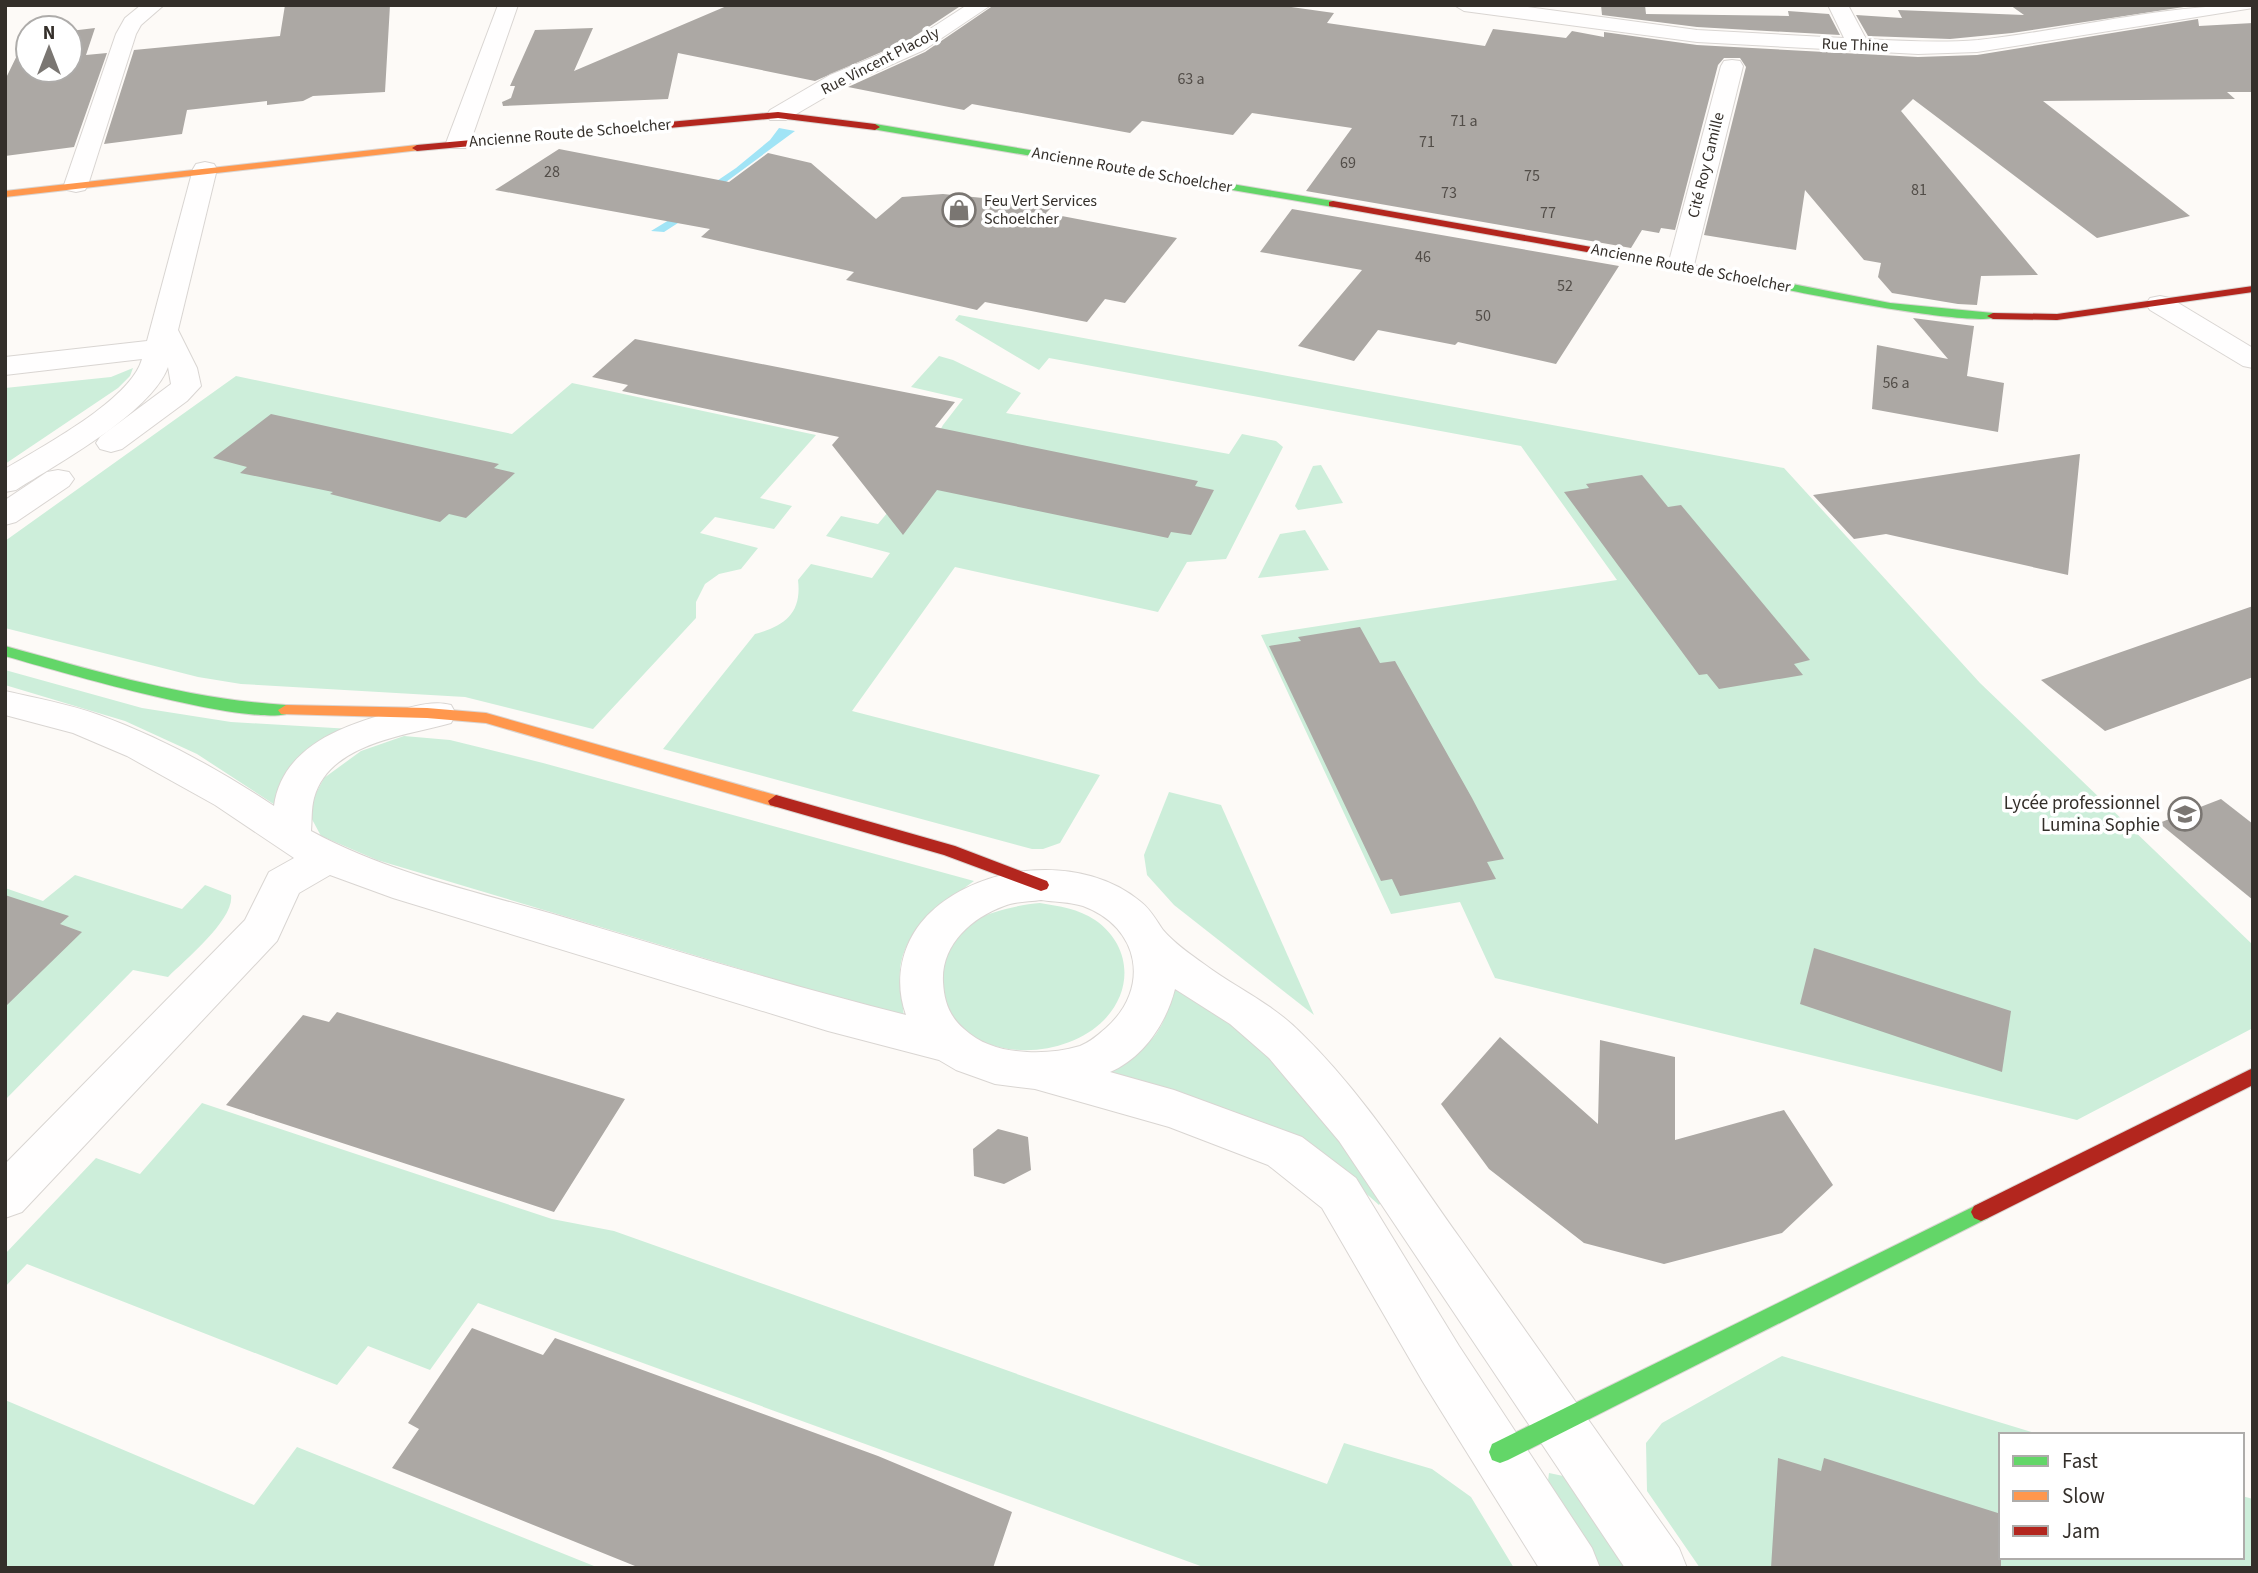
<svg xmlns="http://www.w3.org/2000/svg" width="2258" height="1573" font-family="'Source Sans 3',sans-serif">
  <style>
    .green { fill: #cdeeda }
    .water { fill: #a1e4f6 }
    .building { fill: #aca8a4 }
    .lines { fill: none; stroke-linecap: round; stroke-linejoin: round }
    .street-casing { stroke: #d9d5d2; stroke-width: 2 }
    .fast-casing { stroke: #d9d5d2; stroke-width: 2 }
    .slow-casing { stroke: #d9d5d2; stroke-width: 2 }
    .jam-casing { stroke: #d9d5d2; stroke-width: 2 }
    .street { fill: #fffefe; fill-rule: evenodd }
    .fast { fill: #63d668; fill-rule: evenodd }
    .slow { fill: #ff974d; fill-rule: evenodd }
    .jam { fill: #b3261e; fill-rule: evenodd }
    .labels { text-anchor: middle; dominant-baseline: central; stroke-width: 7; stroke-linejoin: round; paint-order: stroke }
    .far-street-label { font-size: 16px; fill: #342f2a; stroke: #fff }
    .number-label { font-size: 16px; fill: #524d48 }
    .far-poi-label { font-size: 16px; fill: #342f2a; stroke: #fff; text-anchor: start }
    .poi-label { font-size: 19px; fill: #342f2a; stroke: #fff; text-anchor: end }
  </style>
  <rect width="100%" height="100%" fill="#fdfaf7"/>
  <g class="green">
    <path d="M959 315 1784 468 1980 683 2253 945V1028L2077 1120 1495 978 1460 902 1391 914 1261 635 1617 580 1521 446 1049 358 1039 370 955 320Z"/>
    <path d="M939 356 953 360 1021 393 1006 413 1229 454 1242 434 1276 441 1283 447 1226 559 1187 562 1158 612 955 567 852 711 1100 775 1060 843 1043 849H1032L663 749 755 634C785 626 802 613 798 580L811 564 872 578 890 553 826 536 841 516 878 524 908 488 943 425 963 399 911 387Z"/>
    <path d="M133 368 130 376 118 388 5 464V388L111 377Z"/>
    <path d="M236 376 512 434 572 383 816 435 760 498 792 506 774 529 715 517 700 533 758 548 741 569 719 574 705 584 696 602V618L593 729 465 697 241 684 198 677 5 628V541Z"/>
    <path d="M1321 465 1343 503 1298 510 1295 506 1313 466Z"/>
    <path d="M1305 530 1329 570 1258 578 1280 534Z"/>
    <path d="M5 670 142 708 231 722 351 729 275 805 197 754 125 721 5 685Z"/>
    <path d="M404 736 450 740 543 763 974 881C943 904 904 928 900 970 899 985 903 1003 904 1018L377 860 321 836 307 810 324 778 361 751Z"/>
    <path d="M1169 792 1221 805 1314 1015 1174 905 1147 875 1144 855Z"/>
    <path d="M75 875 182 909 205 885 231 895C235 919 185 960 168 977L133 970 5 1100V888L43 901Z"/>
    <path d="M1040 903C1059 906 1079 909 1095 920 1131 945 1134 989 1104 1020 1067 1058 987 1063 951 1018 940 1004 941 990 943 973 944 966 944 958 946 952 956 917 1009 906 1040 903Z"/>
    <path d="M1174 980 1259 1044 1341 1134 1383 1200 1379 1205 1315 1148 1105 1075C1149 1047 1167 1034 1174 980Z"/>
    <path d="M202 1103 552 1219 614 1231 1327 1484 1344 1443 1432 1469 1471 1497 1514 1568H1206L478 1303 430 1370 368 1346 337 1385 27 1264 5 1287V1254L96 1158 140 1174Z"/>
    <path d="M1782 1356 2041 1435H2001V1557H2242V1496L2253 1499V1568H1700L1647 1491 1646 1443 1662 1423Z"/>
    <path d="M5 1400 254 1505 297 1447 599 1568H5Z"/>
    <path d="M1549 1473 1568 1477 1628 1568H1598L1547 1489Z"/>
  </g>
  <path class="water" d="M779 128 795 131 711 193 678 223 664 232 651 231 674 217 699 193 736 168 770 140Z"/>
  <g class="building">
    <path d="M285 5H390L385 92 313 96 303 101 267 105V101L187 110 182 134 104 144 134 50 280 36Z"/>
    <path d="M729 5H962L909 40 815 81 678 53 668 99 503 106 502 102 511 98 515 86H510L535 30 593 28 574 71Z"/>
    <path d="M994 5H1277L1334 13 1327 23 1485 46 1493 29 1566 38 1572 31 1604 37V32L1697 45 1918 57 1977 55 2198 19 2199 26 2253 23V92H2227L2235 99 2043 101 2190 216 2097 238 1913 99 1901 111 2038 275 1981 276 1977 305 1958 304 1892 293 1878 277 1881 263 1864 260 1805 190 1796 250 1704 235 1746 67 1740 58H1724L1718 65 1675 230 1661 228 1659 233 1642 230 1631 248 1306 191 1352 128 1252 113 1233 135 1142 121 1130 133 972 104 964 110 848 87 925 52Z"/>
    <path d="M1601 5H1645L1646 14 1789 16 1788 11 1829 14 1840 35 1697 27 1602 15Z"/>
    <path d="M2010 5H2197L2012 33 1950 39 1868 36 1856 15 1902 18 1898 10 2024 15Z"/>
    <path d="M95 28 86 55 107 53 74 147 5 156V80L27 35 28 70H70V31Z"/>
    <path d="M559 149 729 182 768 153 811 163 876 219 902 197 943 194 1054 205 1046 213 1177 238 1125 303 1105 299 1087 322 985 302 977 310 846 280 854 272 701 237 710 229 495 190Z"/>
    <path d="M1292 209 1619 266 1556 364 1458 342 1455 345 1378 330 1354 361 1298 346 1362 270 1260 252Z"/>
    <path d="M1913 318 1974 326 1967 376 2004 383 1998 432 1872 409 1877 345 1948 359Z"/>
    <path d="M635 339 955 402 935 427 1198 481 1195 486 1214 490 1191 535 1171 532 1168 538 937 490 903 535 832 445 839 437 622 391 628 385 592 377Z"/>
    <path d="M271 414 499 464 494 468 515 473 466 518 449 514 440 522 330 494 333 492 240 473 247 467 213 458Z"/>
    <path d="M2080 454 2068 575 1886 534 1854 539 1813 495Z"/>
    <path d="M1642 475 1668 507 1681 505 1810 660 1794 664 1803 675 1719 689 1707 674 1699 675 1564 492 1589 488 1586 484Z"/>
    <path d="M2253 606V677L2105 731 2041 680Z"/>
    <path d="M1360 627 1380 663 1395 661 1472 798 1504 859 1487 862 1496 879 1400 896 1392 879 1381 881 1269 646 1301 641 1298 637Z"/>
    <path d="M2221 799 2253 824V900L2159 823Z"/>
    <path d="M5 895 69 916 60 924 82 932 5 1007Z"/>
    <path d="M1814 948 2011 1011 2002 1072 1800 1004Z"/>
    <path d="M337 1012 625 1099 554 1212 226 1105 303 1015 329 1022Z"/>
    <path d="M1500 1037 1598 1124 1600 1040 1675 1057V1140L1784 1110 1833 1185 1782 1233 1664 1264 1584 1243 1489 1169 1441 1104Z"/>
    <path d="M998 1129 1028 1137 1031 1170 1004 1184 974 1176 973 1149Z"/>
    <path d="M472 1328 543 1355 555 1338 878 1456 1012 1512 993 1568H640L392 1468 419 1429 408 1423Z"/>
    <path d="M1778 1458 1821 1471 1824 1458 2001 1514V1568H1771Z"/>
  </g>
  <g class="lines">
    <defs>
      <g id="street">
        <path d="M141 5H164L141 25 136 34 88 185 85 190 76 192 67 190 64 185 116 34 125 18Z"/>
        <path d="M498 5H518L470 143 466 148H450L446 143Z"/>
        <path d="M967 5H991L924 50 846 85 786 120H770L767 115 770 110 830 75 910 42Z"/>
        <path d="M1454 5H1512L1697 30 1844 38 1828 5H1848L1866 39C1903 41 1941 43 1978 40 2070 30 2160 5 2253 5V8L1977 52 1918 54 1697 42 1464 11Z"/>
        <path d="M1732 60 1740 61 1743 66 1694 265 1690 271 1681 273 1672 271 1668 265 1721 66 1724 61Z"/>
        <path d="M205 162 214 164 217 169 178 330 197 368 201 386 187 401 122 449 111 452 100 449 96 443 100 437 171 384 168 367C151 413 57 464 16 490L5 492V469C41 447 131 400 142 359L5 375V357L147 341 193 169 196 164Z"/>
        <path d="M2160 296 2170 298 2253 348V368L2243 366 2150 310 2146 304 2150 298Z"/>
        <path d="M58 470 69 472 74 479 69 486 16 522 5 525V500L47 472Z"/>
        <path d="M5 691C36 698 69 704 99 715 160 737 220 770 274 806 282 747 343 725 393 712 412 707 432 700 451 705L456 714 451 723C405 736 329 743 314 798 311 809 312 821 311 831 386 872 472 891 553 914 670 949 787 985 906 1015 893 979 902 939 931 912 984 862 1084 854 1141 902 1151 910 1156 920 1163 930 1173 942 1191 955 1204 964 1236 988 1273 1004 1301 1033 1364 1094 1411 1170 1462 1241 1534 1343 1607 1446 1679 1548L1687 1568H1625L1339 1141 1269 1058 1230 1024 1175 989C1166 1024 1143 1058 1110 1072L1174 1090 1302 1137 1356 1178 1459 1346 1592 1548 1600 1568H1539L1423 1382 1322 1208 1268 1165 1169 1127 1035 1089 995 1084 956 1070 939 1060 828 1031 393 898 330 875 299 893 277 941 22 1212 5 1218V1164L245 920 269 872 294 858 215 805 127 756 73 733 5 715ZM1041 900C1055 902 1070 902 1083 906 1140 927 1151 988 1106 1028 1098 1035 1090 1042 1080 1046 1063 1051 1044 1053 1027 1052 1004 1051 981 1045 964 1029 949 1016 944 1001 943 982 941 945 971 918 1004 906 1016 901 1029 902 1041 900Z"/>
      </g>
      <g id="fast">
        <path d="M875 124 1333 201 1338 204 1333 207 872 129 870 127Z"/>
        <path d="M1721 270 1890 303 1993 313 1999 316C1978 331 1755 284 1717 275V271Z"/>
        <path d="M5 646C100 672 187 699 286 705L294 710C272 735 43 667 5 656Z"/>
        <path d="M1981 1203 1988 1206 1991 1212 1988 1218 1508 1460 1500 1463 1492 1460 1489 1452 1492 1444Z"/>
      </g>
      <g id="slow">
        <path d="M417 145 422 148 420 150 5 197V191Z"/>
        <path d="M286 705 427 708 486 713 782 797 784 801 776 807 486 723 427 718 281 714 278 710Z"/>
      </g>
      <g id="jam">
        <path d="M778 112 875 124 880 127 875 130 778 118 417 151 412 148 417 145Z"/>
        <path d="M1333 201 1721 270 1726 273 1721 276 1329 206V202Z"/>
        <path d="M2253 286V292L2057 320 1993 319 1987 316 1993 313 2057 314Z"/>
        <path d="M776 795 955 846 1047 881 1049 885 1047 889 1041 891 944 855 770 805 768 801Z"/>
        <path d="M2253 1068V1085L1988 1218 1981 1221 1974 1218 1971 1212 1974 1206Z"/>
      </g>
    </defs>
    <use href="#street" class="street-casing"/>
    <use href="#fast" class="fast-casing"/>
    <use href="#slow" class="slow-casing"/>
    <use href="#jam" class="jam-casing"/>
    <use href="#street" class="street"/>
    <use href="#fast" class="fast"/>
    <use href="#slow" class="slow"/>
    <use href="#jam" class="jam"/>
  </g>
  <defs>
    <symbol id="shop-ring" viewBox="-11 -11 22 22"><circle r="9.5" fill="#fff" stroke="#7a7672" stroke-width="1.5"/><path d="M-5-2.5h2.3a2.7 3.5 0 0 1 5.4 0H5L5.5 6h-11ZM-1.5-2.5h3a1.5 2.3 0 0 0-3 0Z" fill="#7a7672"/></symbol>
    <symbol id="school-ring" viewBox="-11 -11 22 22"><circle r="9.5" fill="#fff" stroke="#7a7672" stroke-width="1.5"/><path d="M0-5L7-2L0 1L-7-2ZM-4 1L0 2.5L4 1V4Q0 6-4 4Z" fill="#7a7672"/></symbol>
  </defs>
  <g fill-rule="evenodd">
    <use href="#shop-ring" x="940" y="191" width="38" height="38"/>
    <use href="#school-ring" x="2166" y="795" width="38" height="38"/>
  </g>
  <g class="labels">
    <g class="far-street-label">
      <text transform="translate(1855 45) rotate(2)">Rue Thine</text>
      <text transform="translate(880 61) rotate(-27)">Rue Vincent Placoly</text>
      <text transform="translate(570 133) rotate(-5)">Ancienne Route de Schoelcher</text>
      <text transform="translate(1706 165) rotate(-76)">Cité Roy Camille</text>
      <text transform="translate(1132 170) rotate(10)">Ancienne Route de Schoelcher</text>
      <text transform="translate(1691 268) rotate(11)">Ancienne Route de Schoelcher</text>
    </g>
    <g class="number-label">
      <text x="1191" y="79">63 a</text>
      <text x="1464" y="121">71 a</text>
      <text x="1427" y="142">71</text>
      <text x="1348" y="163">69</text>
      <text x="552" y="172">28</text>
      <text x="1532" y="176">75</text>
      <text x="1919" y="190">81</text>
      <text x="1449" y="193">73</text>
      <text x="1548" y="213">77</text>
      <text x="1423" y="257">46</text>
      <text x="1565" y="286">52</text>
      <text x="1483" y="316">50</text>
      <text x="1896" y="383">56 a</text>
    </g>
    <g class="far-poi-label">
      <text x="984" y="201">Feu Vert Services<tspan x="984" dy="18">Schoelcher</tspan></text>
    </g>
    <g class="poi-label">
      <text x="2160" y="803">Lycée professionnel<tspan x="2160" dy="22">Lumina Sophie</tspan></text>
    </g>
  </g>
  <rect width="2258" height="1573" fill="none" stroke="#342f2a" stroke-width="14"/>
  <rect x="1999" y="1433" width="245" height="126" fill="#ffffff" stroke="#aeacaa" stroke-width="2"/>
  <rect x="2013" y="1456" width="35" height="10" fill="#63d668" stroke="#aeacaa" stroke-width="2"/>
  <text x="2062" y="1468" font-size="21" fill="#342f2a">Fast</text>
  <rect x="2013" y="1491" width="35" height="10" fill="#ff974d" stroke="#aeacaa" stroke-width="2"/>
  <text x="2062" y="1503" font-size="21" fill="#342f2a">Slow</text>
  <rect x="2013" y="1526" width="35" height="10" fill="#b3261e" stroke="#aeacaa" stroke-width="2"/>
  <text x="2062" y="1538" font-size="21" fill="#342f2a">Jam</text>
  <g transform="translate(49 49)"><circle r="33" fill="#ffffff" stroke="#aeacaa" stroke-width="2"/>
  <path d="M0-5L12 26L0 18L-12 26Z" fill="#7a7672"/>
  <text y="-10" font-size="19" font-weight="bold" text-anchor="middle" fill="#342f2a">N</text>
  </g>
</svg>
